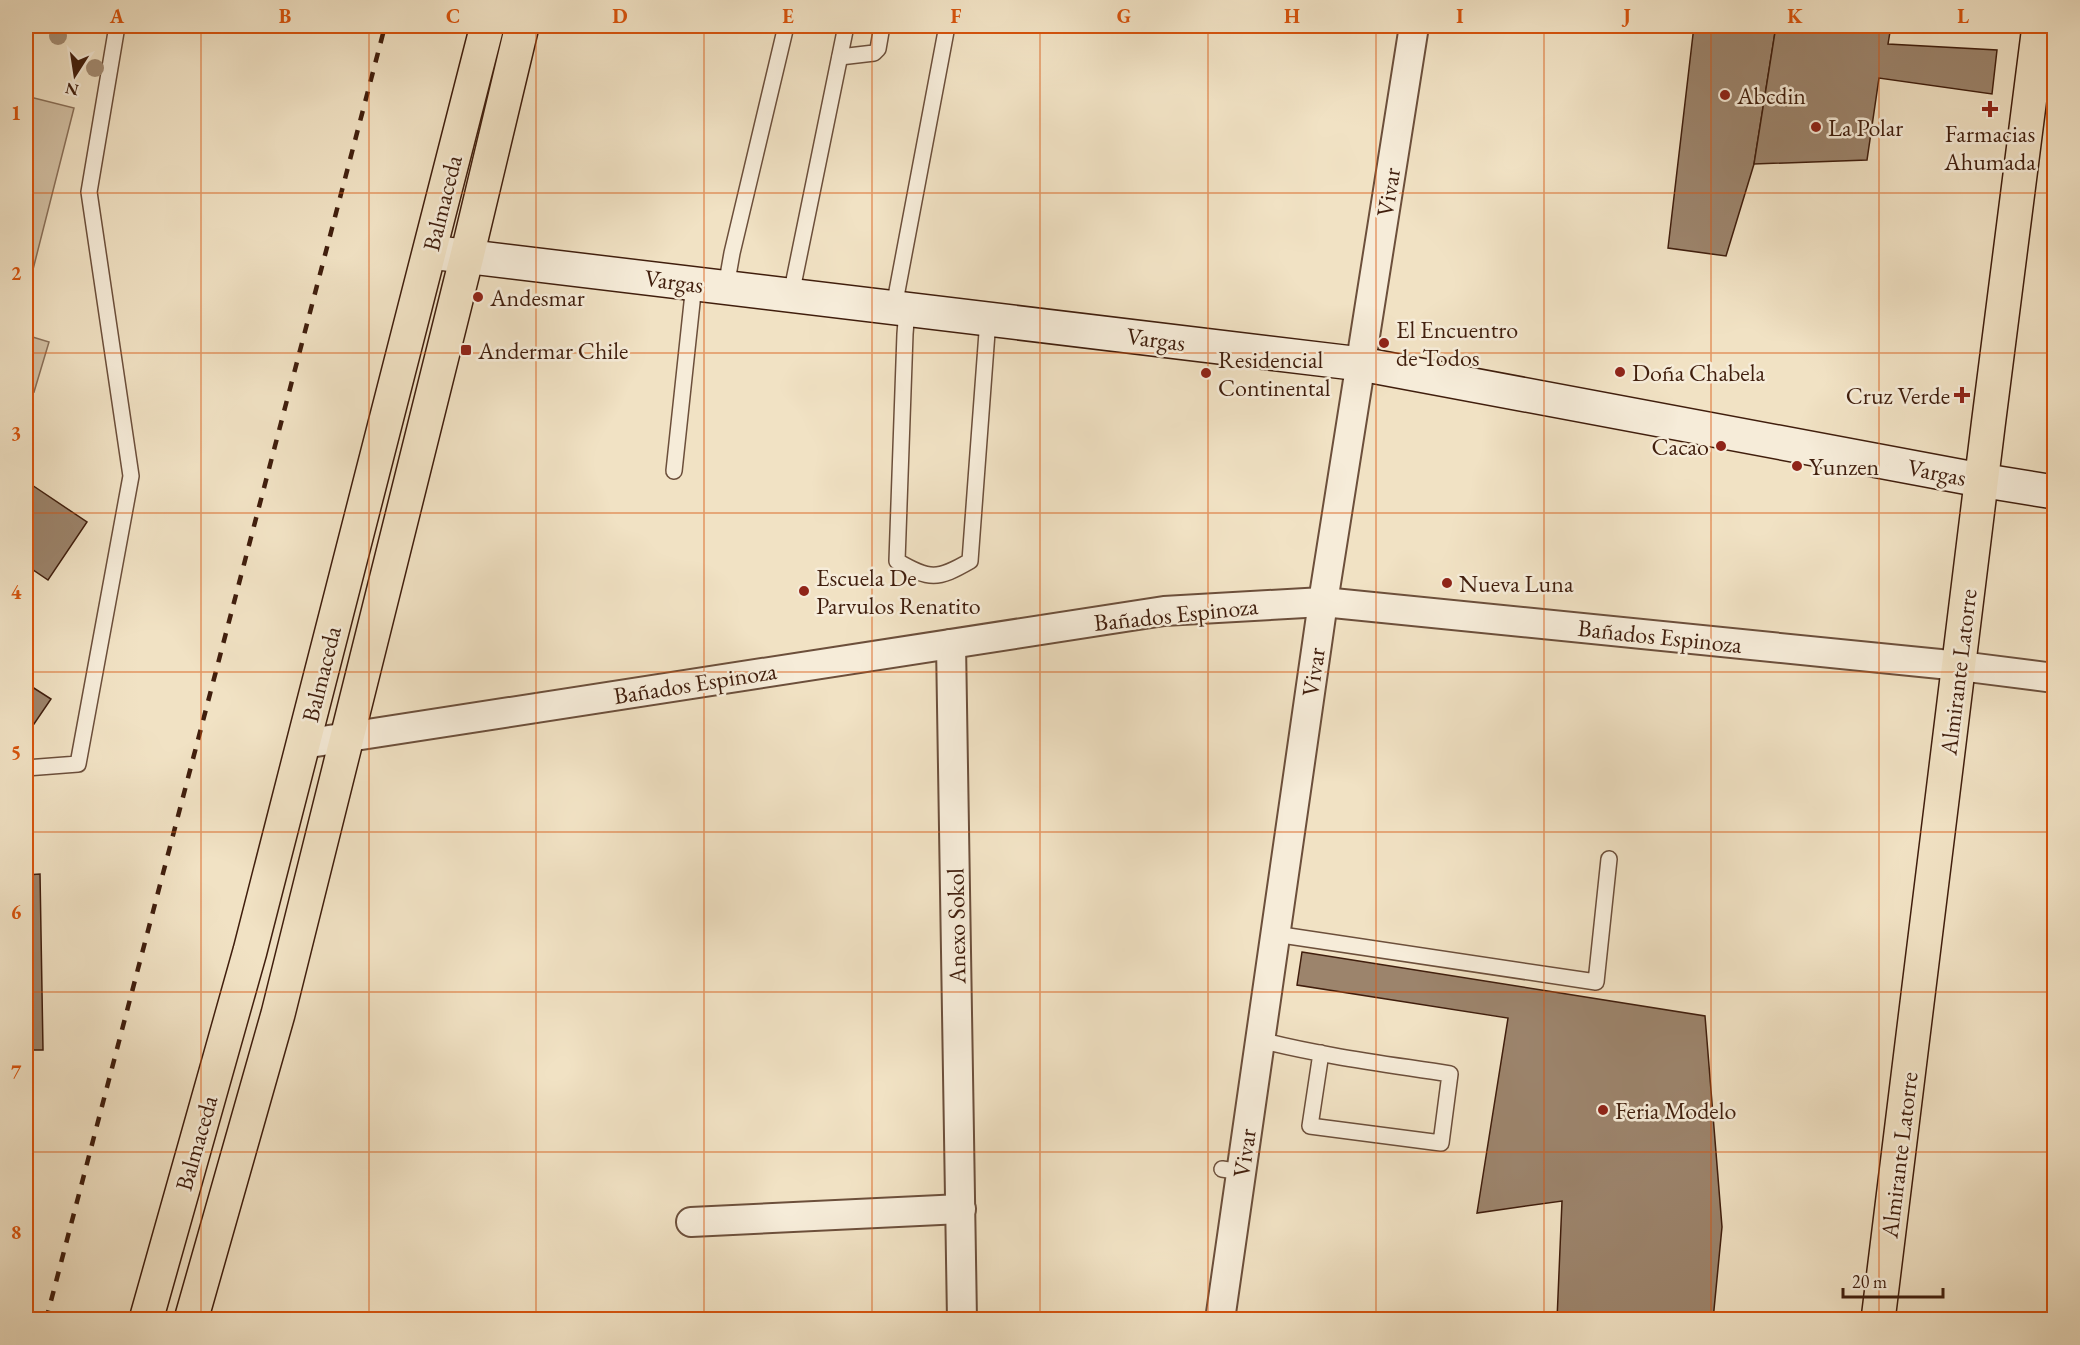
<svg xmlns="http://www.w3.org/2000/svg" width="2080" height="1345" font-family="'EB Garamond',serif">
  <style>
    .green { fill: #d3c1a5; stroke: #8a7059; stroke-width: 1.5 }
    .building { fill: #9c846c; stroke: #401e0d; stroke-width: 1.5 }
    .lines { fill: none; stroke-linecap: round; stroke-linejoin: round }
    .lane-casing { stroke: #6c4f3b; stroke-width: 18 }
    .street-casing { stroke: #6c4f3b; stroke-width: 32 }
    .secondary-casing { stroke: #401e0d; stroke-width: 36 }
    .primary-casing { stroke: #401e0d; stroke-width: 36 }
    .lane { stroke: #f6ecd9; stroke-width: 15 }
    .street { stroke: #f6ecd9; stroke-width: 28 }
    .secondary { stroke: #f6ecd9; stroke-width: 33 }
    .primary { stroke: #f1e2c4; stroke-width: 33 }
    .rail { stroke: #401e0d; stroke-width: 4.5; stroke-dasharray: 10 10; stroke-linecap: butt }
    .tree { fill: #a48d74 }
    .grid { fill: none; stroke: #d7530c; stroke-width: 1.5; stroke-opacity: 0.55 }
    .poi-dot { fill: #8f2418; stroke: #f6ecd9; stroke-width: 2 }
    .labels { text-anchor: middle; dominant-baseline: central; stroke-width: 5; stroke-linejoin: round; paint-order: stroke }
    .poi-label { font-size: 24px; fill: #401e0d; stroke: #f6ecd9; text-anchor: start }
    .street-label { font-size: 24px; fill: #401e0d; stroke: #f6ecd9 }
    .neatline { fill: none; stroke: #d7530c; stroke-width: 2 }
    .grid-label { font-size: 20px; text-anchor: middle; font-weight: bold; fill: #d7530c }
  </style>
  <rect width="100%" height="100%" fill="#f1e2c4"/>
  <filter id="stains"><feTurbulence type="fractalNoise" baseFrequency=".00333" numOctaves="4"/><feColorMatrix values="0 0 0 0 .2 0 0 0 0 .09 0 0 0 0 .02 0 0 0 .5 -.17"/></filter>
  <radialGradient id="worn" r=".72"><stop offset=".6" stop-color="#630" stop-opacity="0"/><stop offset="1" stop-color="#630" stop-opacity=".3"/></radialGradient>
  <g class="green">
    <path d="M26 96 74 108 26 297Z"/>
    <path d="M26 335 49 342 34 392 26 390Z"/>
  </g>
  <g class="building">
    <path d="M1694 26H1776L1754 164 1726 256 1668 248Z"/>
    <path d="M1776 26H1891L1888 44 1997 50 1992 94 1879 78 1867 160 1754 164Z"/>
    <path d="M26 481 87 522 48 580 26 565Z"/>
    <path d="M26 683 51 699 34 724 26 719Z"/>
    <path d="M40 874 43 1050H26V875Z"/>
    <path d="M1302 952 1705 1016 1722 1227 1713 1320H1557L1562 1201 1477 1213 1508 1018 1297 985Z"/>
  </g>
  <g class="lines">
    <defs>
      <g id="lane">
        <path d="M840 57 874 53 878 49 882 26"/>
        <path d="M726 287 732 253 786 26"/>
        <path d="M791 295 846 26"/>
        <path d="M894 307 947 26"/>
        <path d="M907 309 905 334 897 561C930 580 937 580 970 561L988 319"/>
        <path d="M674 471 694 284"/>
        <path d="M26 768 78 764 131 476 89 192 117 26"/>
        <path d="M1275 934 1596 982 1609 859"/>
        <path d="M1260 1040C1322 1056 1387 1064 1450 1074L1441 1143 1310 1126 1321 1053"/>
        <path d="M1222 1169 1242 1172"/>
      </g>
      <g id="street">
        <path d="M951 644 962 1320"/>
        <path d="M303 744 1164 611 1323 602 1960 666 2054 678"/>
        <path d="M691 1222 961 1209"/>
        <path d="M1220 1320 1323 602 1414 26"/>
      </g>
      <path id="secondary" d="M430 252 1361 364 1980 480 2054 492"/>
      <g id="primary">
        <path d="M146 1320 250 951 487 26"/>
        <path d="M191 1320 278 1014 467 256 522 26"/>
        <path d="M1878 1320C1931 888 1983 457 2039 26"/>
      </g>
    </defs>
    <use href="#lane" class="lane-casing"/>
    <use href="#street" class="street-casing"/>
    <use href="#secondary" class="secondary-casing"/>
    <use href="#primary" class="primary-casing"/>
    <use href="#lane" class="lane"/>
    <use href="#street" class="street"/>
    <use href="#secondary" class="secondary"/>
    <use href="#primary" class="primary"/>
    <path class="rail" d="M46 1320 385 26"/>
  </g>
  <g class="tree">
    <circle cx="58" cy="36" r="9"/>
    <circle cx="95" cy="68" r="9"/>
  </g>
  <path class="grid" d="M201 26V1320M369 26V1320M536 26V1320M704 26V1320M872 26V1320M1040 26V1320M1208 26V1320M1376 26V1320M1544 26V1320M1711 26V1320M1879 26V1320M26 193H2054M26 353H2054M26 513H2054M26 672H2054M26 832H2054M26 992H2054M26 1152H2054"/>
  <g class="poi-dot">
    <circle cx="1725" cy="95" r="6"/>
    <path d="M1987 100h6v6h6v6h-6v6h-6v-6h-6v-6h6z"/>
    <circle cx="1816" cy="127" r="6"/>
    <circle cx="478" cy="297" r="6"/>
    <circle cx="1384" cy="343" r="6"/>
    <rect x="460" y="344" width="12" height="12" rx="3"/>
    <circle cx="1620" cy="372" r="6"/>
    <circle cx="1206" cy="373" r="6"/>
    <path d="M1959 386h6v6h6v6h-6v6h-6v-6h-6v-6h6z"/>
    <circle cx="1721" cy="446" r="6"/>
    <circle cx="1797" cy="466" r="6"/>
    <circle cx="1447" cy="583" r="6"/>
    <circle cx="804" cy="591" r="6"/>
    <circle cx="1603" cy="1110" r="6"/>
  </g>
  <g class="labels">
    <g class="poi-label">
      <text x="1737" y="95">Abcdin</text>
      <text x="1828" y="127">La Polar</text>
      <text x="1990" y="133" text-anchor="middle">Farmacias<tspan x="1990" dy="28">Ahumada</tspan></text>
      <text x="490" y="297">Andesmar</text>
      <text x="1396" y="329">El Encuentro<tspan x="1396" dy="28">de Todos</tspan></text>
      <text x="478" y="350">Andermar Chile</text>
      <text x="1218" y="359">Residencial<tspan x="1218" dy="28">Continental</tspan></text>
      <text x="1632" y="372">Doña Chabela</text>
      <text x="1950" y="395" text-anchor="end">Cruz Verde</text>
      <text x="1709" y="446" text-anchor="end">Cacao</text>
      <text x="1809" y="466">Yunzen</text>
      <text x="816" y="577">Escuela De<tspan x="816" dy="28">Parvulos Renatito</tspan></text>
      <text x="1459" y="583">Nueva Luna</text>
      <text x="1615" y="1110">Feria Modelo</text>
    </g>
    <g class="street-label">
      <text transform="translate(1388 192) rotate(-81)">Vivar</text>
      <text transform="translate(442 203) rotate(-76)">Balmaceda</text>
      <text transform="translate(674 281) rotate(7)">Vargas</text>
      <text transform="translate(1156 339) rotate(7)">Vargas</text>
      <text transform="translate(1937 472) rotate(11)">Vargas</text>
      <text transform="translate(1176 614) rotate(-6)">Bañados Espinoza</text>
      <text transform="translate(1660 636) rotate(6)">Bañados Espinoza</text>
      <text transform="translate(1313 672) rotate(-82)">Vivar</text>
      <text transform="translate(1958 672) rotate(-83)">Almirante Latorre</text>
      <text transform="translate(321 674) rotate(-76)">Balmaceda</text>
      <text transform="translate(695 683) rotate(-9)">Bañados Espinoza</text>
      <text transform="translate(956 926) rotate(-91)">Anexo Sokol</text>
      <text transform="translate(196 1143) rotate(-74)">Balmaceda</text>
      <text transform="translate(1244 1153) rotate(-82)">Vivar</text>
      <text transform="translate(1899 1155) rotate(-83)">Almirante Latorre</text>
    </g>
  </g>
  <rect width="2080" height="1345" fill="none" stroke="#f1e2c4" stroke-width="66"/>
  <g transform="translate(75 75) rotate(192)" stroke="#f6ecd9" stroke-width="4.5" paint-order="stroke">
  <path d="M0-4.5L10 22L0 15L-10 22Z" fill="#401e0d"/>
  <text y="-9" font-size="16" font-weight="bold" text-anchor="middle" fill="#401e0d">N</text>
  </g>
  <path d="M1843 1288v9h100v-9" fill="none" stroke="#401e0d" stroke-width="3"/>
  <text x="1852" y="1288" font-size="18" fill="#401e0d" stroke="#f6ecd9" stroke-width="4.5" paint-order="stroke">20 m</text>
  <rect x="33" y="33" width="2014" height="1279" class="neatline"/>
  <g class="grid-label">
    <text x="117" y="23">A</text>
    <text x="285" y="23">B</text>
    <text x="453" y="23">C</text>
    <text x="620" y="23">D</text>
    <text x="788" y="23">E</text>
    <text x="956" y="23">F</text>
    <text x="1124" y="23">G</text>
    <text x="1292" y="23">H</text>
    <text x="1460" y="23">I</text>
    <text x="1627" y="23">J</text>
    <text x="1795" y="23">K</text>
    <text x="1963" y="23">L</text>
    <text x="16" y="120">1</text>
    <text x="16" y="280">2</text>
    <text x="16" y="440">3</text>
    <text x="16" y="599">4</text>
    <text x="16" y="759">5</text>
    <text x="16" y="919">6</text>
    <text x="16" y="1079">7</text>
    <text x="16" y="1239">8</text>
  </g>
  <rect width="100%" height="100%" filter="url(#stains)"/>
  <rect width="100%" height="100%" fill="url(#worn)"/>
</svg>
